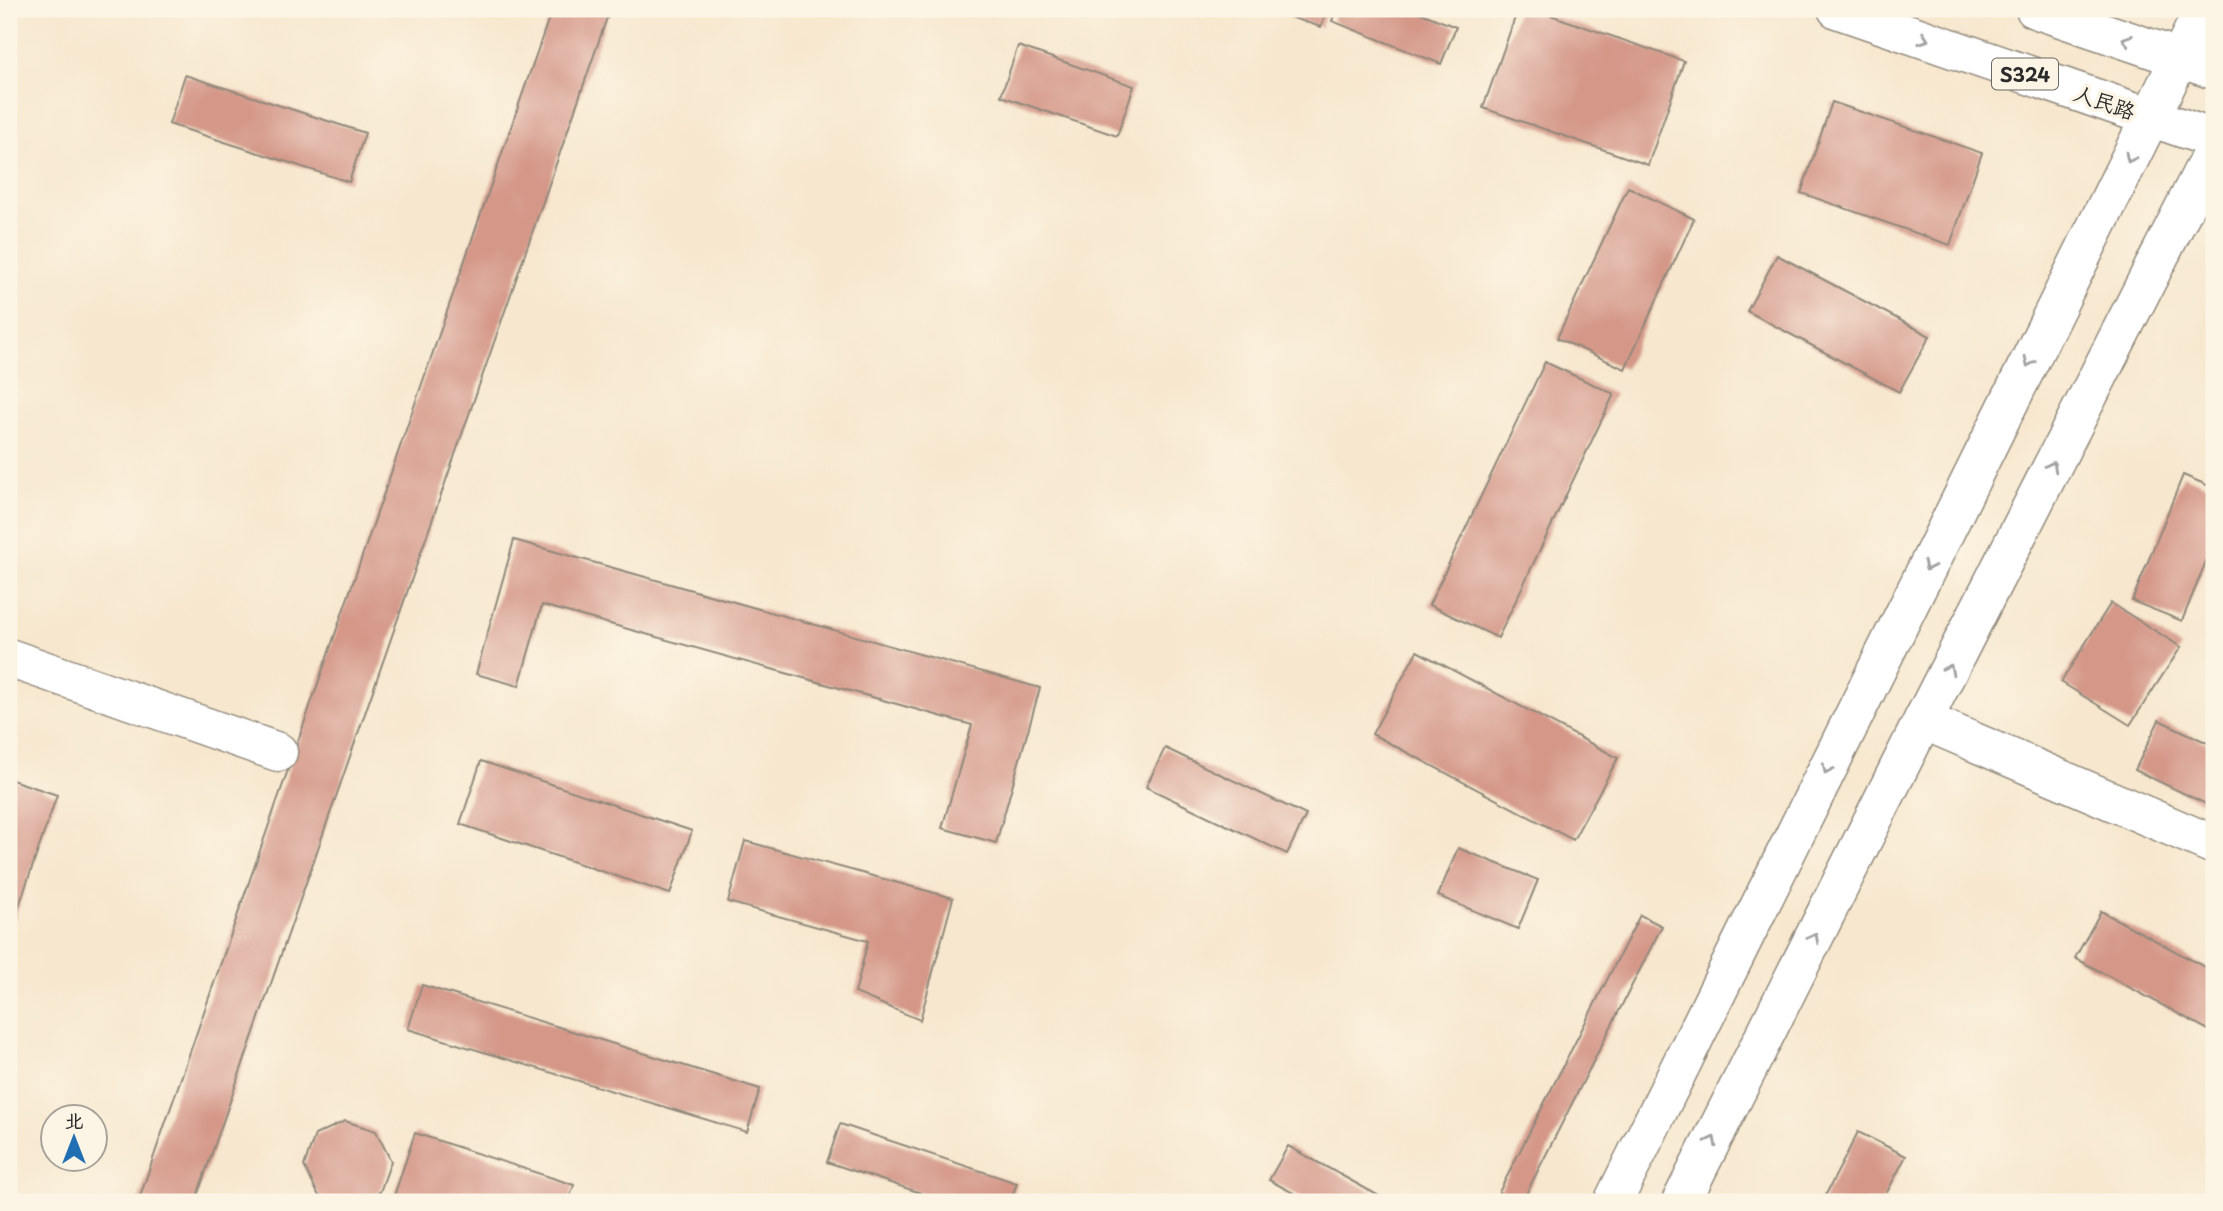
<svg xmlns="http://www.w3.org/2000/svg" width="2223" height="1211" font-family="'Playpen Sans','LXGW WenKai TC',sans-serif">
  <style>
    .building { fill: #d49788 }
    .lines { fill: none; stroke-linecap: round; stroke-linejoin: round }
    .minor-casing { stroke: #91897c; stroke-width: 41 }
    .major-casing { stroke: #91897c; stroke-width: 41 }
    .minor { stroke: #fff; stroke-width: 38 }
    .major { stroke: #fff; stroke-width: 38 }
    .oneway { stroke: #a0a0a0 }
    .labels { text-anchor: middle; dominant-baseline: central; stroke-width: 7; stroke-linejoin: round; paint-order: stroke }
    .shield { fill: #fcf5e5; stroke: #6a6863; stroke-width: 2 }
    .shield-label { font-size: 19px; font-weight: bold; fill: #2b2b2b }
    .street-label { font-size: 21px; fill: #2b2b2b; stroke: #fcf5e5 }
  </style>
  <rect width="100%" height="100%" fill="#fcf5e5"/>
  <filter id="ink" filterUnits="userSpaceOnUse"><feTurbulence type="fractalNoise" baseFrequency=".0143" numOctaves="2"/><feDisplacementMap in="SourceGraphic" scale="14" xChannelSelector="R" yChannelSelector="G"/><feConvolveMatrix kernelMatrix="1 2 1 2 8 2 1 2 1" color-interpolation-filters="sRGB"/></filter>
  <filter id="wash" filterUnits="userSpaceOnUse"><feTurbulence type="fractalNoise" baseFrequency=".00686" numOctaves="4" result="noise"/><feDisplacementMap in="SourceGraphic" scale="28" xChannelSelector="R" yChannelSelector="G"/><feGaussianBlur stdDeviation="1.57" result="paint"/><feColorMatrix in="noise" values="0 0 0 0 0 0 0 0 0 0 0 0 0 0 0 0 0 1.4 0 .05"/><feComposite in="paint" operator="in"/></filter>
  <g filter="url(#wash)">
    <rect width="100%" height="100%" fill="#f7e7ce"/>
    <g id="blocks">
      <g class="building">
        <path d="M552 9H610L195 1202H138Z"/>
        <path d="M1265 9H1327L1321 27Z"/>
        <path d="M1336 9H1411L1456 27 1441 64 1332 21Z"/>
        <path d="M1518 9H1533L1684 61 1648 165 1483 108Z"/>
        <path d="M1018 46 1134 86 1117 136 1001 96Z"/>
        <path d="M185 75 365 133 349 182 169 124Z"/>
        <path d="M1832 102 1982 153 1950 245 1801 193Z"/>
        <path d="M1628 187 1694 219 1625 369 1557 338Z"/>
        <path d="M1777 255 1930 336 1899 392 1747 311Z"/>
        <path d="M1545 362 1614 394 1498 638 1429 605Z"/>
        <path d="M2183 475 2214 488V542L2182 621 2132 601Z"/>
        <path d="M514 540 1040 688 996 843 942 828 972 725 542 605 519 686 476 674Z"/>
        <path d="M2111 603 2181 647 2130 725 2061 682Z"/>
        <path d="M1417 651 1618 758 1573 840 1372 734Z"/>
        <path d="M2159 720 2214 746V802L2212 807 2135 770Z"/>
        <path d="M1165 748 1306 815 1287 854 1146 787Z"/>
        <path d="M481 761 692 831 670 894 460 824Z"/>
        <path d="M9 779 57 795 9 935Z"/>
        <path d="M745 841 953 898 920 1020 855 993 868 941 728 902Z"/>
        <path d="M1458 848 1538 880 1518 929 1438 896Z"/>
        <path d="M2101 911 2214 972V1033L2075 958Z"/>
        <path d="M1640 915 1662 926 1522 1202H1494Z"/>
        <path d="M422 985 760 1089 747 1132 408 1029Z"/>
        <path d="M345 1121 376 1131 391 1161 380 1192 359 1202H337L319 1196 304 1166 315 1135Z"/>
        <path d="M840 1124 1017 1183 1010 1202H948L827 1162Z"/>
        <path d="M1858 1132 1906 1156 1882 1202H1822Z"/>
        <path d="M415 1133 574 1185 568 1202H392Z"/>
        <path d="M1288 1146 1390 1202H1310L1269 1180Z"/>
      </g>
    </g>
  </g>
  <g filter="url(#ink)">
    <use href="#blocks" fill-opacity="0" stroke="#91897c" stroke-width="2"/>
    <g class="lines">
      <defs>
        <g id="minor">
          <path d="M9 658 278 752"/>
          <path d="M1923 720 2214 845"/>
          <path d="M1613 1202 2204 9"/>
          <path d="M1681 1202 1923 720 2214 149"/>
        </g>
        <g id="major">
          <path d="M1837 9 2214 139"/>
          <path d="M2035 9 2214 70"/>
        </g>
      </defs>
      <use href="#minor" class="minor-casing"/>
      <use href="#major" class="major-casing"/>
      <use href="#minor" class="minor"/>
      <use href="#major" class="major"/>
    </g>
    <defs><path id="oneway-chevron" d="M-2-3.5L2.5 0L-2 3.5" fill="none" stroke-width="1.6" stroke-linecap="round" stroke-linejoin="round" transform="scale(1.75)"/></defs>
    <g class="oneway">
      <use href="#oneway-chevron" transform="translate(1924 39) rotate(19)"/>
      <use href="#oneway-chevron" transform="translate(2127 40) rotate(-161)"/>
      <use href="#oneway-chevron" transform="translate(2130 158) rotate(116)"/>
      <use href="#oneway-chevron" transform="translate(2029 362) rotate(116)"/>
      <use href="#oneway-chevron" transform="translate(2052 466) rotate(-63)"/>
      <use href="#oneway-chevron" transform="translate(1928 566) rotate(116)"/>
      <use href="#oneway-chevron" transform="translate(1949 669) rotate(-63)"/>
      <use href="#oneway-chevron" transform="translate(1827 769) rotate(116)"/>
      <use href="#oneway-chevron" transform="translate(1814 938) rotate(-63)"/>
      <use href="#oneway-chevron" transform="translate(1712 1141) rotate(-63)"/>
    </g>
  </g>
  <g class="labels">
    <rect class="shield" x="1992" y="58.5" width="66" height="31" rx="5"/>
    <g class="shield-label">
      <text x="2025" y="74">S324</text>
    </g>
    <g class="street-label">
      <text transform="translate(2105 101) rotate(19)">人民路</text>
    </g>
  </g>
  <rect width="2223" height="1211" fill="none" stroke="#fcf5e5" stroke-width="35"/>
  <g transform="translate(74 1138)"><circle r="33" fill="#fcf5e5" stroke="#a8a49b" stroke-width="2"/>
  <path d="M0-5L12 26L0 18L-12 26Z" fill="#1f6fb2"/>
  <text y="-10" font-size="19" font-weight="bold" text-anchor="middle" fill="#2b2b2b">北</text>
  </g>
</svg>
